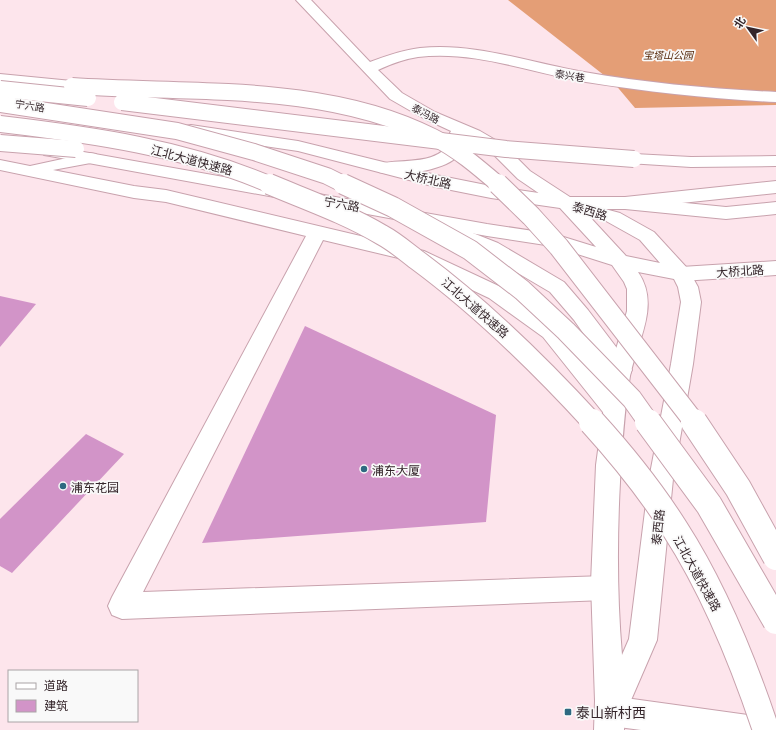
<svg xmlns="http://www.w3.org/2000/svg" width="776" height="730" font-family="Georgia,'Noto Sans SC',serif">
  <style>
    .forest { fill: #e49e76 }
    .building { fill: #d294c8 }
    .lines { fill: none; stroke-linecap: round; stroke-linejoin: round }
    .minor-casing { stroke: #c8a2ad; stroke-width: 2 }
    .major-casing { stroke: #c8a2ad; stroke-width: 2 }
    .highway-casing { stroke: #c8a2ad; stroke-width: 2 }
    .minor { fill: #fff; fill-rule: evenodd }
    .major { fill: #fff; fill-rule: evenodd }
    .highway { fill: #fff; fill-rule: evenodd }
    .highway-bridge-far2-casing { stroke: #c8a2ad; stroke-width: 18; stroke-linecap: butt }
    .highway-bridge-far1-casing { stroke: #c8a2ad; stroke-width: 22; stroke-linecap: butt }
    .highway-bridge-casing { stroke: #c8a2ad; stroke-width: 28; stroke-linecap: butt }
    .highway-bridge-far2 { stroke: #fff; stroke-width: 16 }
    .highway-bridge-far1 { stroke: #fff; stroke-width: 20 }
    .highway-bridge { stroke: #fff; stroke-width: 26 }
    .poi-dot { fill: #2e6981; stroke: #f9f9f9; stroke-width: 1.5 }
    .labels { text-anchor: middle; dominant-baseline: central; stroke-width: 3.5; stroke-linejoin: round; paint-order: stroke }
    .far-park-label { font-size: 10px; font-style: italic; fill: #542708; stroke: #f9f9f9 }
    .far-street-label { font-size: 10px; fill: #34252a; stroke: #f9f9f9 }
    .street-label { font-size: 12px; fill: #34252a; stroke: #f9f9f9 }
    .poi-label { font-size: 12px; fill: #34252a; stroke: #f9f9f9; text-anchor: start }
    .near-poi-label { font-size: 14px; fill: #34252a; stroke: #f9f9f9; text-anchor: start }
  </style>
  <rect width="100%" height="100%" fill="#fde5ec"/>
  <path class="forest" d="M508 0H776V105L635 108 614 83Z"/>
  <g class="building">
    <path d="M0 296 36 304 0 347Z"/>
    <path d="M305 326 496 415 486 522 202 543Z"/>
    <path d="M86 434 124 454 12 573 0 566V519Z"/>
  </g>
  <g class="lines">
    <defs>
      <g id="minor">
        <path d="M296 0H311L370 62C386 56 403 50 420 48 475 42 530 63 584 72 647 83 712 89 776 92V102C712 99 649 92 586 82 531 73 475 50 418 57 404 59 391 64 378 70L402 93 435 112 480 131 504 145 530 171 573 199 575 203 573 207 566 209 559 207 518 179 492 153 469 139C466 146 463 152 457 157 442 171 398 177 379 172L376 168 379 164C404 158 439 167 453 138L450 133 451 131 423 118 390 99Z"/>
        <path d="M90 153 96 154 99 158 96 162 53 170 134 186 166 190 424 251 503 288 559 327 625 410 622 416 614 419 606 416 543 337 489 298 411 261 323 240 143 592 605 576 615 579 618 588 615 597 605 600 122 619 112 615 108 606 112 597 306 236 166 202 134 198 0 170V160L30 166Z"/>
        <path d="M611 696 748 715 759 719 763 730H641L611 726 601 721 596 711 601 701Z"/>
      </g>
      <path id="major" d="M191 125 298 141 436 175 491 186 566 197H625L726 207 776 202V214L726 219 625 209H605L620 213 654 232 688 269 698 287 701 302 693 364 673 479 657 640 625 714 624 730H594L595 701 591 583 596 465 608 377 627 311V289L624 282 612 265 552 246 487 236 50 156 44 155 41 151 44 147 50 146 487 224 554 234 596 247 560 208 491 198 436 187 298 151 185 134 183 130 185 126ZM589 216 606 221 640 240 660 263 626 256ZM638 272 674 279 678 287 681 302 671 364 649 479 629 639 622 655C617 597 617 539 620 482 622 446 624 411 630 376 637 341 661 305 638 272Z"/>
      <g id="highway">
        <path d="M0 74 72 81 78 83 80 86 78 89 72 91 0 84Z"/>
        <path d="M634 154 691 157 776 156V166L691 167 628 163 625 159 628 155Z"/>
        <path d="M776 181V193L625 209 618 207 616 203 618 199 625 197Z"/>
        <path d="M445 222 498 243 564 282 588 310 629 364 632 370 629 376 621 378 613 376 574 320 550 292 484 253 438 232 436 228 438 224Z"/>
        <path d="M776 261V275L681 281 674 279 671 274 674 269 681 267Z"/>
      </g>
    </defs>
    <use href="#minor" class="minor-casing"/>
    <use href="#major" class="major-casing"/>
    <use href="#highway" class="highway-casing"/>
    <use href="#minor" class="minor"/>
    <use href="#major" class="major"/>
    <use href="#highway" class="highway"/>
    <defs>
      <g id="highway-bridge-far2">
        <path d="M72 86C190 94 325 82 433 137 457 149 478 167 499 185"/>
        <path d="M0 89 88 98"/>
        <path d="M122 102 506 149 634 159"/>
        <path d="M0 104 177 131 254 152 327 176 345 185"/>
        <path d="M0 124C93 135 185 148 271 185"/>
        <path d="M0 143 76 149"/>
      </g>
      <g id="highway-bridge-far1">
        <path d="M269 184C307 200 347 214 382 235 395 242 405 251 417 260 482 308 538 363 593 423"/>
        <path d="M343 184 393 207 470 250 522 290 566 331 632 399 649 423"/>
        <path d="M498 184 531 216 559 247 695 423"/>
      </g>
      <g id="highway-bridge">
        <path d="M592 422C622 455 651 491 675 529 715 591 743 661 766 730"/>
        <path d="M648 422 709 505 776 621"/>
        <path d="M694 422 738 488 776 557"/>
      </g>
    </defs>
    <use href="#highway-bridge-far2" class="highway-bridge-far2-casing"/>
    <use href="#highway-bridge-far1" class="highway-bridge-far1-casing"/>
    <use href="#highway-bridge" class="highway-bridge-casing"/>
    <use href="#highway-bridge-far2" class="highway-bridge-far2"/>
    <use href="#highway-bridge-far1" class="highway-bridge-far1"/>
    <use href="#highway-bridge" class="highway-bridge"/>
  </g>
  <g class="poi-dot">
    <circle cx="364" cy="469" r="4"/>
    <circle cx="63" cy="486" r="4"/>
    <rect x="564" y="708" width="8" height="8" rx="2"/>
  </g>
  <g class="labels">
    <g class="far-park-label">
      <text x="668" y="54">宝塔山公园</text>
    </g>
    <g class="far-street-label">
      <text transform="translate(570 75) rotate(9)">泰兴巷</text>
      <text transform="translate(30 105) rotate(9)">宁六路</text>
      <text transform="translate(426 113) rotate(28)">泰冯路</text>
    </g>
    <g class="street-label">
      <text transform="translate(192 159) rotate(15)">江北大道快速路</text>
      <text transform="translate(428 178) rotate(13)">大桥北路</text>
      <text transform="translate(342 203) rotate(10)">宁六路</text>
      <text transform="translate(590 210) rotate(17)">泰西路</text>
      <text transform="translate(740 270) rotate(-4)">大桥北路</text>
      <text transform="translate(476 307) rotate(41)">江北大道快速路</text>
      <text transform="translate(657 527) rotate(-84)">泰西路</text>
      <text transform="translate(698 573) rotate(61)">江北大道快速路</text>
    </g>
    <g class="poi-label">
      <text x="372" y="469">浦东大厦</text>
      <text x="71" y="486">浦东花园</text>
    </g>
    <g class="near-poi-label">
      <text x="576" y="712">泰山新村西</text>
    </g>
  </g>
  <rect x="8" y="670" width="130" height="52" fill="#f9f9f9" stroke="#aaa4a6"/>
  <rect x="16" y="683" width="20" height="6" fill="#ffffff" stroke="#aaa4a6"/>
  <text x="44" y="690" font-size="12" fill="#34252a">道路</text>
  <rect x="16" y="700" width="20" height="12" fill="#d294c8" stroke="#aaa4a6"/>
  <text x="44" y="710" font-size="12" fill="#34252a">建筑</text>
  <g transform="translate(748 28) rotate(303)" stroke="#f9f9f9" stroke-width="3" paint-order="stroke">
  <path d="M0-3L7 15L0 10L-7 15Z" fill="#34252a"/>
  <text y="-6" font-size="11" font-weight="bold" text-anchor="middle" fill="#34252a">北</text>
  </g>
</svg>
